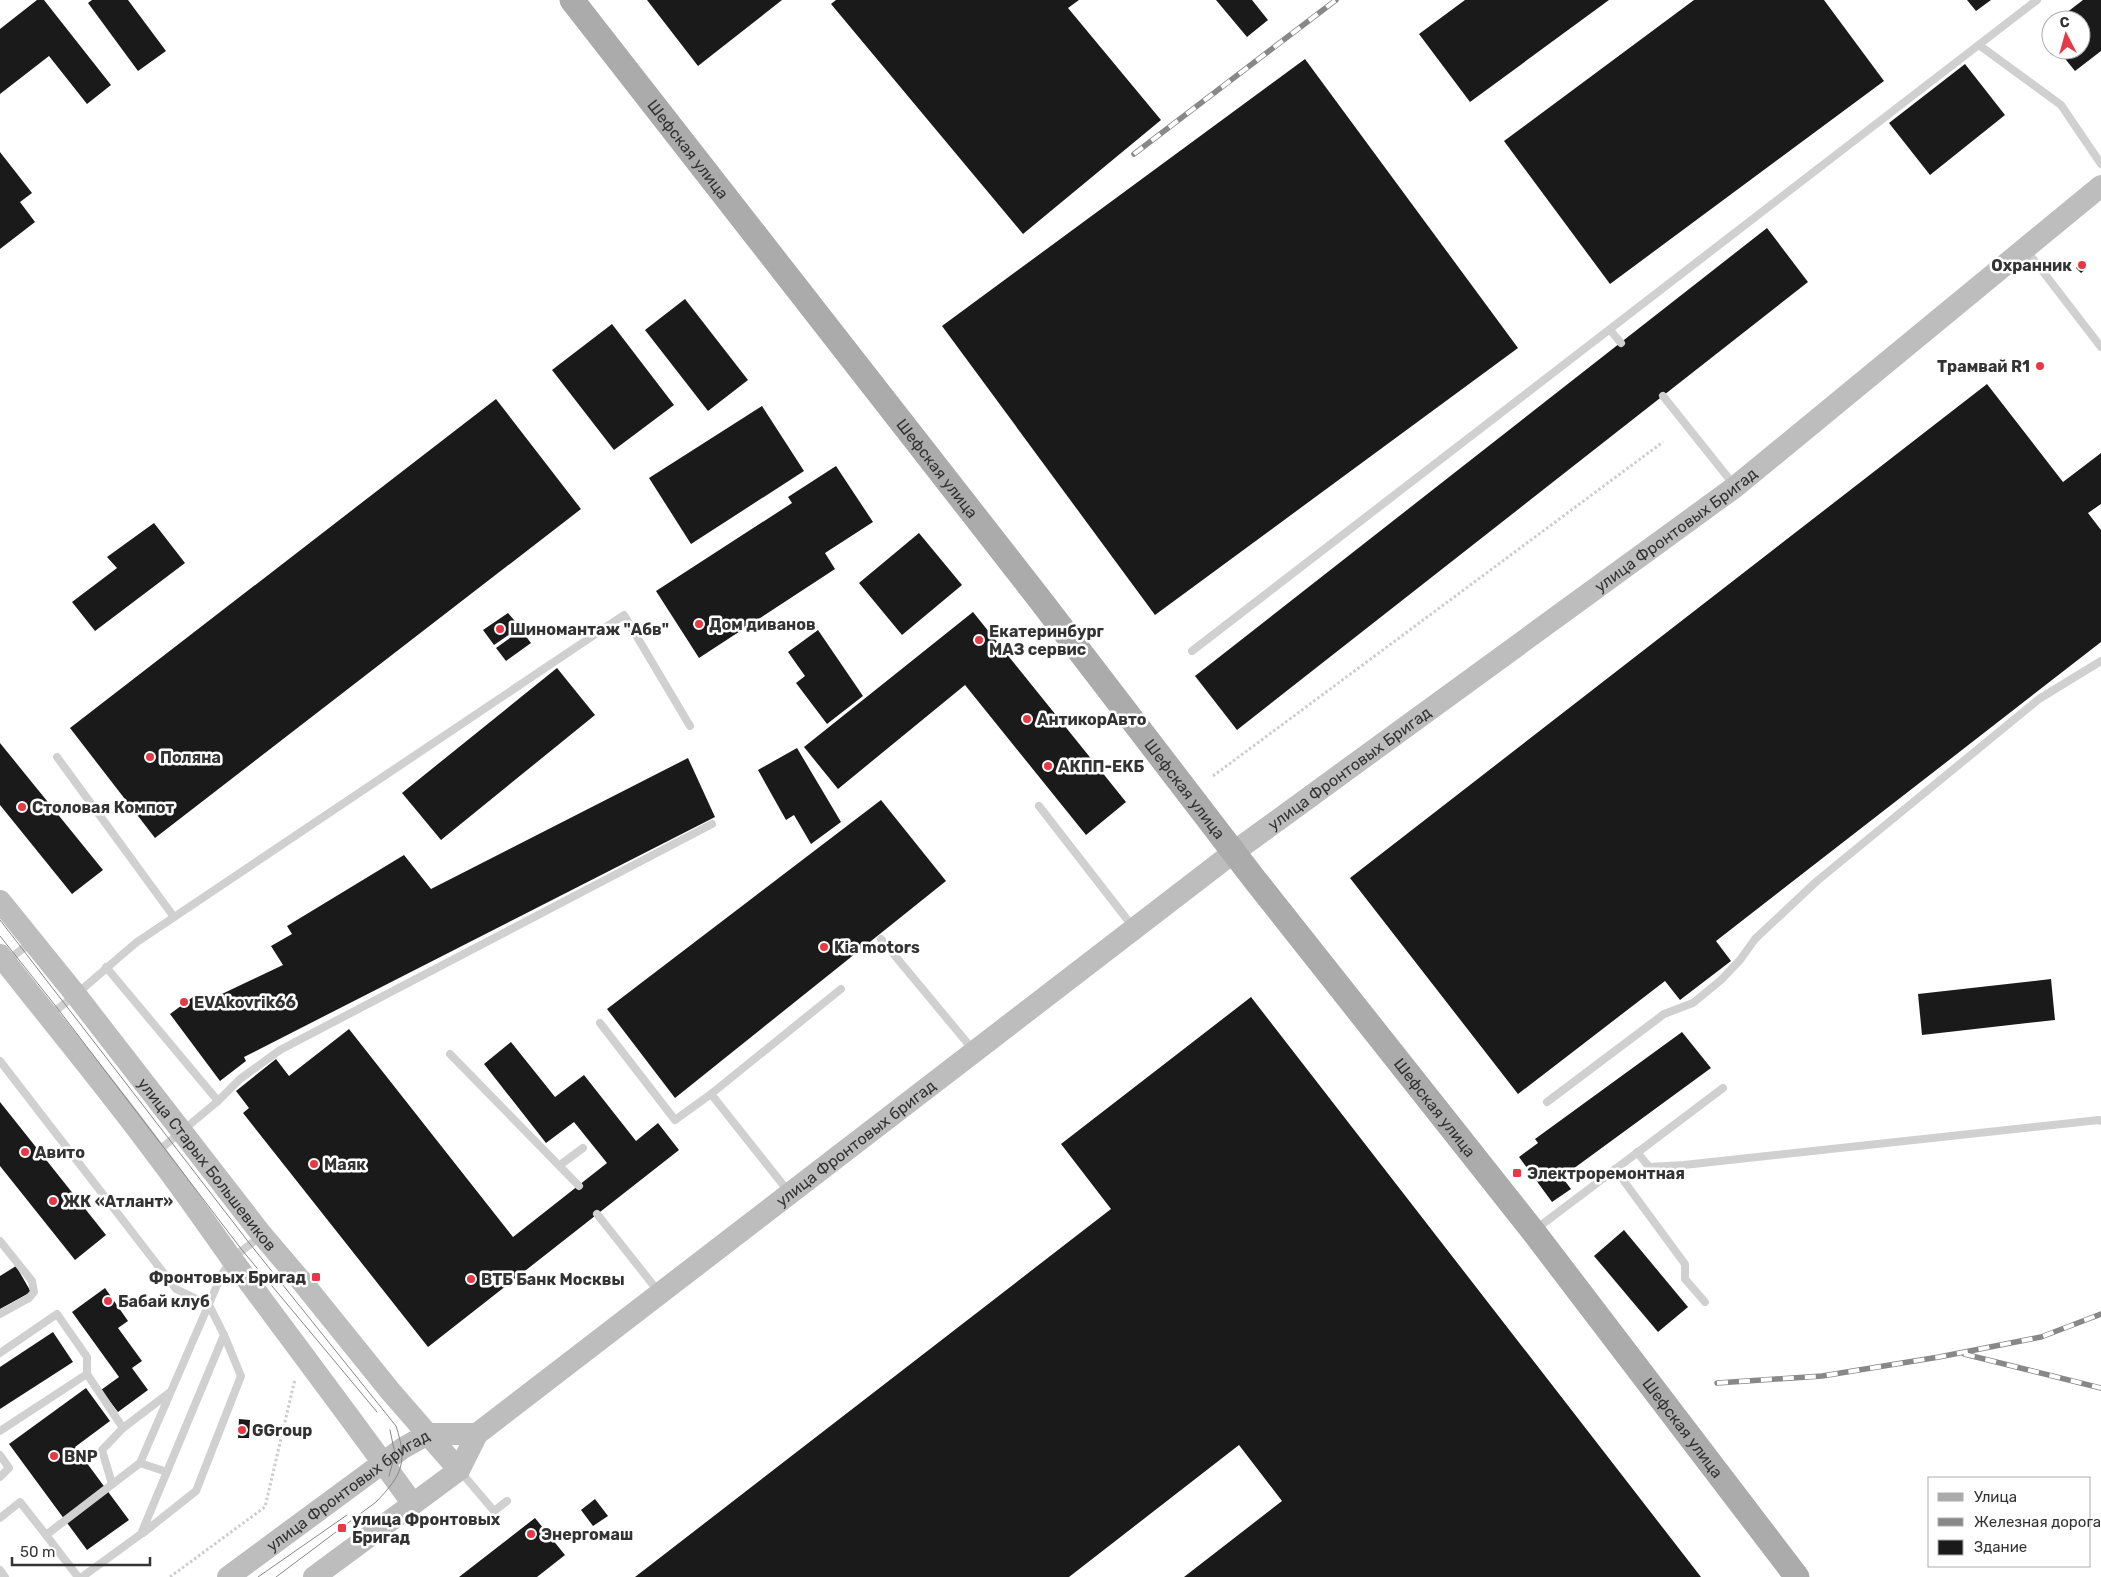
<svg xmlns="http://www.w3.org/2000/svg" width="2101" height="1577" font-family="Rubik,sans-serif">
  <style>
    .building { fill: #1a1a1a }
    .lines { fill: none; stroke-linecap: round; stroke-linejoin: round }
    .path { stroke: #cdcdcd; stroke-width: 3; stroke-dasharray: 2.5 2.5; stroke-linecap: butt }
    .service { stroke: #d0d0d0; stroke-width: 8 }
    .secondary { stroke: #bdbdbd; stroke-width: 22 }
    .primary { stroke: #ababab; stroke-width: 25 }
    .tram { stroke: #888; stroke-width: 1 }
    .rail-casing { stroke: #888; stroke-width: 5.5 }
    .rail { stroke: #fff; stroke-width: 4; stroke-dasharray: 11; stroke-linecap: butt }
    .poi-dot { fill: #e63946; stroke: #fff; stroke-width: 2 }
    .labels { text-anchor: middle; dominant-baseline: central; stroke-width: 5; stroke-linejoin: round; paint-order: stroke }
    .street-label { font-size: 16px; fill: #333; stroke: #fff }
    .poi-label { font-size: 16px; font-weight: bold; fill: #333; stroke: #fff; text-anchor: start }
  </style>
  <rect width="100%" height="100%" fill="#fff"/>
  <g class="building">
    <path d="M37 0H44L111 85 87 104 49 56 0 94V29Z"/>
    <path d="M92 0H128L166 51 138 71 88 3Z"/>
    <path d="M647 0H782L698 66Z"/>
    <path d="M836 0H1079L1068 8 1161 120 1023 234 831 4Z"/>
    <path d="M1216 0H1252L1268 20 1247 37Z"/>
    <path d="M1465 0H1609L1470 102 1419 34Z"/>
    <path d="M1694 0H1824L1884 81 1610 284 1504 141Z"/>
    <path d="M1967 0H1991L1976 11Z"/>
    <path d="M2083 0H2101V51L2075 71 2058 50H2081V20H2057Z"/>
    <path d="M2051 24V41L2043 30Z"/>
    <path d="M1305 59 1518 348 1155 615 942 326Z"/>
    <path d="M1965 64 2005 115 1930 175 1889 123Z"/>
    <path d="M0 152 32 193 20 202 35 222 0 249Z"/>
    <path d="M1767 228 1808 282 1237 730 1195 676Z"/>
    <path d="M2082 262 2087 268 2081 273 2076 268Z"/>
    <path d="M685 299 748 380 708 411 645 330Z"/>
    <path d="M612 324 674 405 614 450 552 370Z"/>
    <path d="M1987 384 2063 482 2101 453V504L2088 513 2101 530V642L1716 941 1731 961 1680 1000 1665 981 1518 1094 1350 878Z"/>
    <path d="M496 399 581 509 155 838 70 728Z"/>
    <path d="M762 406 804 471 691 544 649 478Z"/>
    <path d="M836 466 873 522 825 553 835 569 699 658 656 591 792 503 788 497Z"/>
    <path d="M154 523 185 563 95 631 72 602 117 568 107 557Z"/>
    <path d="M919 533 962 585 902 635 859 583Z"/>
    <path d="M973 612 1126 802 1086 835 965 685 838 789 804 747Z"/>
    <path d="M508 613 520 627 494 645 483 630Z"/>
    <path d="M521 630 531 643 506 661 496 648Z"/>
    <path d="M818 630 863 696 827 724 796 683 805 676 788 652Z"/>
    <path d="M557 668 595 715 441 840 402 793Z"/>
    <path d="M0 743 103 870 72 894 0 805Z"/>
    <path d="M797 748 841 822 811 844 794 815 786 820 758 770Z"/>
    <path d="M688 758 715 817 244 1057 246 1061 220 1081 170 1014 197 994 203 1003 283 965 271 946 292 934 287 926 404 855 431 889Z"/>
    <path d="M881 800 946 881 675 1098 607 1009Z"/>
    <path d="M2051 979 2055 1020 1922 1035 1918 994Z"/>
    <path d="M1251 997 1701 1577H1184L1282 1501 1239 1445 1069 1577H635L1111 1209 1061 1144Z"/>
    <path d="M349 1029 513 1237 607 1163 574 1122 546 1143 484 1064 511 1042 555 1097 584 1075 636 1141 658 1123 679 1150 428 1347 243 1113 249 1108 236 1091 276 1059 289 1076Z"/>
    <path d="M1682 1032 1711 1068 1562 1177 1571 1189 1552 1202 1519 1157 1538 1143 1535 1139Z"/>
    <path d="M0 1102 106 1235 75 1260 0 1166Z"/>
    <path d="M1624 1230 1688 1307 1658 1332 1594 1256Z"/>
    <path d="M16 1266 31 1292 0 1309V1276Z"/>
    <path d="M105 1288 128 1321 118 1328 142 1361 132 1368 148 1390 118 1412 101 1390 119 1377 72 1312Z"/>
    <path d="M53 1332 73 1362 0 1409V1367Z"/>
    <path d="M86 1388 110 1421 75 1447 129 1520 87 1550 9 1444Z"/>
    <path d="M239 1419 250 1420 249 1438H238Z"/>
    <path d="M595 1499 608 1516 593 1526 581 1510Z"/>
    <path d="M535 1518 565 1555 537 1577H459Z"/>
  </g>
  <g class="lines">
    <g class="path">
      <path d="M1213 776 1663 442"/>
      <path d="M170 1577 265 1507 295 1379"/>
    </g>
    <g class="service">
      <path d="M1979 45 2061 105 2101 164"/>
      <path d="M2027 251 2101 347"/>
      <path d="M1610 330 1621 343"/>
      <path d="M1663 396 1734 485"/>
      <path d="M1192 651 2037 0"/>
      <path d="M57 757 174 917"/>
      <path d="M1039 806 1133 927"/>
      <path d="M881 939 974 1051"/>
      <path d="M8 960 30 943"/>
      <path d="M106 967 218 1101"/>
      <path d="M51 1014C81 992 108 966 137 942L624 615 690 726"/>
      <path d="M600 1023 675 1120 711 1094 788 1191"/>
      <path d="M450 1054 579 1186"/>
      <path d="M0 1061 176 1289 209 1305 224 1335 141 1534 82 1577"/>
      <path d="M711 1094 841 989"/>
      <path d="M1547 1102 1664 1014 1693 1003 1721 980 1740 960 1755 939 1817 881 2039 699 2101 661"/>
      <path d="M157 1152 218 1101 240 1079 280 1050 712 824"/>
      <path d="M1637 1152 1649 1167 1684 1165 2099 1120 2101 1121"/>
      <path d="M560 1165 583 1148"/>
      <path d="M1615 1169 1685 1264V1279L1705 1302"/>
      <path d="M597 1214 658 1291"/>
      <path d="M1536 1229 1723 1088"/>
      <path d="M0 1241 32 1281 34 1292 29 1298 0 1314"/>
      <path d="M0 1353 57 1314 87 1357V1374L123 1428"/>
      <path d="M0 1431 87 1374"/>
      <path d="M0 1455 9 1468 0 1477"/>
      <path d="M140 1463 167 1472"/>
      <path d="M460 1471 494 1511 507 1501"/>
      <path d="M112 1484 102 1450 123 1428 169 1393"/>
      <path d="M0 1518 20 1502 46 1535"/>
      <path d="M143 1533 196 1491 241 1376 224 1335"/>
      <path d="M0 1570 5 1577"/>
      <path d="M78 1577 46 1535 140 1463 221 1276 232 1258 260 1237"/>
    </g>
    <g class="secondary">
      <path id="s1" d="M0 901 76 995 262 1235 303 1283 391 1392 459 1470"/>
      <path d="M0 955C52 1022 106 1086 156 1154 182 1188 206 1223 231 1258 292 1340 353 1421 413 1504"/>
      <path id="s2" d="M228 1577 403 1448 428 1434H477"/>
      <path id="s3" d="M314 1577 459 1470 477 1434 1234 852 1735 487 2101 186"/>
    </g>
    <path class="primary" id="s4" d="M572 0 1038 597 1255 880 1533 1231 1797 1577"/>
    <g class="tram">
      <path d="M0 920 250 1244 396 1426C408 1463 402 1475 376 1502L276 1577"/>
      <path d="M0 936 58 1009 242 1250 377 1412"/>
      <path d="M389 1476 395 1454 390 1430"/>
      <path d="M258 1577 347 1515"/>
    </g>
    <defs>
      <g id="rail">
        <path d="M1134 154 1336 0"/>
        <path d="M1964 1354 2101 1388"/>
        <path d="M1717 1383 1822 1376 1939 1357 2041 1337 2101 1314"/>
      </g>
    </defs>
    <use href="#rail" class="rail-casing"/>
    <use href="#rail" class="rail"/>
  </g>
  <g class="poi-dot">
    <circle cx="2082" cy="265" r="5"/>
    <circle cx="2040" cy="366" r="5"/>
    <circle cx="699" cy="624" r="5"/>
    <circle cx="500" cy="629" r="5"/>
    <circle cx="979" cy="640" r="5"/>
    <circle cx="1027" cy="719" r="5"/>
    <circle cx="150" cy="757" r="5"/>
    <circle cx="1048" cy="766" r="5"/>
    <circle cx="22" cy="807" r="5"/>
    <circle cx="824" cy="947" r="5"/>
    <circle cx="184" cy="1002" r="5"/>
    <circle cx="25" cy="1152" r="5"/>
    <circle cx="314" cy="1164" r="5"/>
    <rect x="1512" y="1168" width="10" height="10" rx="2.5"/>
    <circle cx="53" cy="1201" r="5"/>
    <rect x="311" y="1272" width="10" height="10" rx="2.5"/>
    <circle cx="471" cy="1279" r="5"/>
    <circle cx="108" cy="1301" r="5"/>
    <circle cx="242" cy="1430" r="5"/>
    <circle cx="54" cy="1456" r="5"/>
    <rect x="337" y="1523" width="10" height="10" rx="2.5"/>
    <circle cx="531" cy="1534" r="5"/>
  </g>
  <g class="labels">
    <g class="street-label">
      <text stroke="none"><textPath href="#s4" startOffset="189">Шефская улица</textPath></text>
      <text stroke="none"><textPath href="#s4" startOffset="594">Шефская улица</textPath></text>
      <text stroke="none"><textPath href="#s3" startOffset="1722">улица Фронтовых Бригад</textPath></text>
      <text stroke="none"><textPath href="#s3" startOffset="1318">улица Фронтовых Бригад</textPath></text>
      <text stroke="none"><textPath href="#s4" startOffset="999">Шефская улица</textPath></text>
      <text stroke="none"><textPath href="#s4" startOffset="1404">Шефская улица</textPath></text>
      <text stroke="none"><textPath href="#s3" startOffset="698">улица Фронтовых бригад</textPath></text>
      <text stroke="none"><textPath href="#s1" startOffset="335">улица Старых Большевиков</textPath></text>
      <text stroke="none"><textPath href="#s4" startOffset="1809">Шефская улица</textPath></text>
      <text stroke="none"><textPath href="#s2" startOffset="148">улица Фронтовых бригад</textPath></text>
    </g>
    <g class="poi-label">
      <text x="2072" y="265" text-anchor="end">Охранник</text>
      <text x="2030" y="366" text-anchor="end">Трамвай R1</text>
      <text x="709" y="624">Дом диванов</text>
      <text x="510" y="629">Шиномантаж "Абв"</text>
      <text x="989" y="631">Екатеринбург<tspan x="989" dy="18">МАЗ сервис</tspan></text>
      <text x="1037" y="719">АнтикорАвто</text>
      <text x="160" y="757">Поляна</text>
      <text x="1058" y="766">АКПП-ЕКБ</text>
      <text x="32" y="807">Столовая Компот</text>
      <text x="834" y="947">Kia motors</text>
      <text x="194" y="1002">EVAkovrik66</text>
      <text x="35" y="1152">Авито</text>
      <text x="324" y="1164">Маяк</text>
      <text x="1527" y="1173">Электроремонтная</text>
      <text x="63" y="1201">ЖК «Атлант»</text>
      <text x="306" y="1277" text-anchor="end">Фронтовых Бригад</text>
      <text x="481" y="1279">ВТБ Банк Москвы</text>
      <text x="118" y="1301">Бабай клуб</text>
      <text x="252" y="1430">GGroup</text>
      <text x="64" y="1456">BNP</text>
      <text x="352" y="1519">улица Фронтовых<tspan x="352" dy="18">Бригад</tspan></text>
      <text x="541" y="1534">Энергомаш</text>
    </g>
  </g>
  <rect x="1928" y="1477" width="162" height="90" fill="#ffffff" stroke="#adadad"/>
  <rect x="1938" y="1493" width="25" height="8" fill="#ababab" stroke="#adadad"/>
  <text x="1974" y="1502" font-size="15" fill="#333333">Улица</text>
  <rect x="1938" y="1518" width="25" height="8" fill="#888888" stroke="#adadad"/>
  <text x="1974" y="1527" font-size="15" fill="#333333">Железная дорога</text>
  <rect x="1938" y="1540" width="25" height="15" fill="#1a1a1a" stroke="#adadad"/>
  <text x="1974" y="1552" font-size="15" fill="#333333">Здание</text>
  <g transform="translate(2066 35) rotate(354)"><circle r="24" fill="#ffffff" stroke="#adadad"/>
  <path d="M0-4L9 19L0 12L-9 19Z" fill="#e63946"/>
  <text y="-8" font-size="14" font-weight="bold" text-anchor="middle" fill="#333333">С</text>
  </g>
  <path d="M12 1557v8h138v-8" fill="none" stroke="#333333" stroke-width="2.5"/>
  <text x="20" y="1557" font-size="15" fill="#333333" stroke="#ffffff" stroke-width="4" paint-order="stroke">50 m</text>
</svg>
